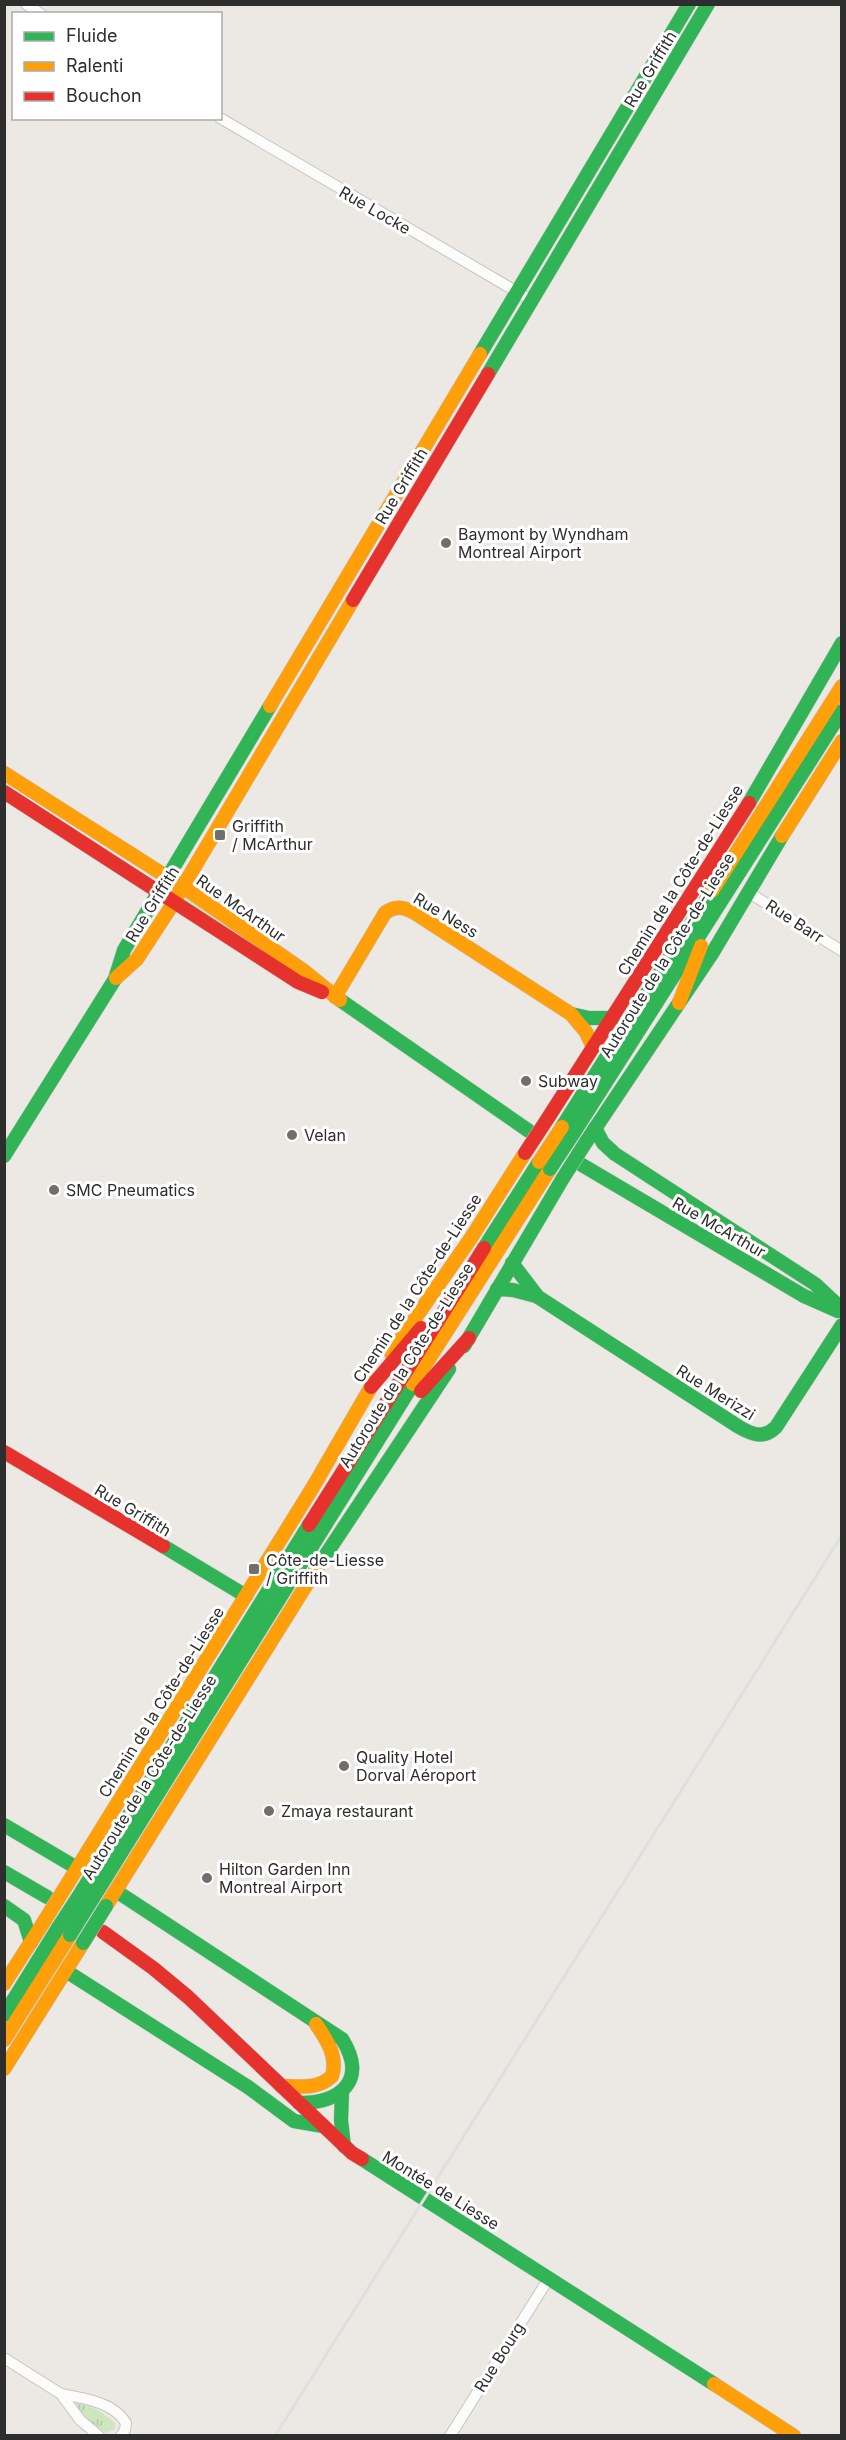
<svg xmlns="http://www.w3.org/2000/svg" width="846" height="2440" font-family="Inter,sans-serif">
  <style>
    .grass { fill: url(#grass-tufts) }
    .lines { fill: none; stroke-linecap: round; stroke-linejoin: round }
    .street-casing { stroke: #c5c4c5; stroke-width: 12 }
    .fast-casing { stroke: #c5c4c5; stroke-width: 15 }
    .slow-casing { stroke: #c5c4c5; stroke-width: 15 }
    .jam-casing { stroke: #c5c4c5; stroke-width: 15 }
    .street { stroke: #fcfcfb; stroke-width: 10 }
    .fast { stroke: #30b455; stroke-width: 14 }
    .slow { stroke: #ff9f0a; stroke-width: 14 }
    .jam { stroke: #e5322d; stroke-width: 14 }
    .rail { stroke: #dfdfe1; stroke-width: 3 }
    .fast-bridge-casing { stroke: #c5c4c5; stroke-width: 15; stroke-linecap: butt }
    .slow-bridge-casing { stroke: #c5c4c5; stroke-width: 15; stroke-linecap: butt }
    .jam-bridge-casing { stroke: #c5c4c5; stroke-width: 15; stroke-linecap: butt }
    .fast-bridge { stroke: #30b455; stroke-width: 14 }
    .slow-bridge { stroke: #ff9f0a; stroke-width: 14 }
    .jam-bridge { stroke: #e5322d; stroke-width: 14 }
    .poi-dot { fill: #706f6e; stroke: #fff; stroke-width: 2 }
    .labels { text-anchor: middle; dominant-baseline: central; stroke-width: 6; stroke-linejoin: round; paint-order: stroke }
    .street-label { font-size: 16px; fill: #2e2e2e; stroke: #fff }
    .poi-label { font-size: 16px; fill: #2e2e2e; stroke: #fff; text-anchor: start }
  </style>
  <defs>
    <pattern id="grass-tufts" width="24" height="20" patternUnits="userSpaceOnUse" patternTransform="scale(1.5)"><rect width="24" height="20" fill="#cee6be"/><path d="M3 7l-1-3M5 7V3M7 7l1-3M15 17l-1-3M17 17v-4M19 17l1-3" fill="none" stroke="#b1c6a4"/></pattern>
  </defs>
  <rect width="100%" height="100%" fill="#ece8e4"/>
  <g class="grass">
    <path d="M187 897 261 948 259 950 184 902Z"/>
    <path d="M78 2403C96 2407 103 2413 115 2423V2429L106 2433C94 2425 84 2417 76 2404Z"/>
  </g>
  <g class="lines">
    <defs>
      <g id="street">
        <path d="M26 4 41 14"/>
        <path d="M220 118 531 300"/>
        <path d="M748 892 842 951"/>
        <path d="M4 2358 61 2394 80 2420 99 2436"/>
        <path d="M61 2394C83 2398 114 2402 126 2423L125 2430 121 2436"/>
        <path d="M450 2436 549 2278"/>
      </g>
      <g id="fast">
        <path d="M480 354 689 4"/>
        <path d="M488 374 708 4"/>
        <path d="M749 803 842 643"/>
        <path d="M340 1000 529 1131"/>
        <path d="M571 1014 589 1018H613"/>
        <path d="M562 1127 712 891"/>
        <path d="M595 1128 603 1143 615 1154 815 1284 842 1309"/>
        <path d="M573 1134 842 711"/>
        <path d="M586 1142 713 952 782 836"/>
        <path d="M4 1156 115 979 124 950 270 706"/>
        <path d="M582 1165 804 1296 838 1311"/>
        <path d="M484 1248 539 1162"/>
        <path d="M512 1263 538 1297 739 1427C753 1435 764 1439 776 1427L842 1325"/>
        <path d="M497 1289 513 1290 536 1296"/>
        <path d="M464 1346 563 1178"/>
        <path d="M163 1546 246 1596"/>
        <path d="M315 1571 449 1369"/>
        <path d="M4 1825 77 1868"/>
        <path d="M4 1872 47 1897"/>
        <path d="M82 1891 309 1525"/>
        <path d="M116 1891 342 2039C368 2080 341 2103 299 2103"/>
        <path d="M93 1898 413 1384"/>
        <path d="M4 1906 24 1920 31 1942"/>
        <path d="M66 1971 248 2087 294 2121 323 2126"/>
        <path d="M4 2015 58 1928"/>
        <path d="M342 2092 341 2120 344 2146"/>
        <path d="M362 2159 714 2384"/>
      </g>
      <g id="slow">
        <path d="M270 706 480 354"/>
        <path d="M4 773 189 891 304 971 340 1000"/>
        <path d="M782 836 842 741"/>
        <path d="M712 891 842 686"/>
        <path d="M116 978 137 959 169 910 353 600"/>
        <path d="M335 997 385 913C398 903 409 909 421 917L571 1014 586 1032 593 1047"/>
        <path d="M679 1003 701 946"/>
        <path d="M391 1353 471 1238 525 1153"/>
        <path d="M413 1384 550 1169"/>
        <path d="M68 1883 313 1487 375 1380"/>
        <path d="M106 1906 315 1571"/>
        <path d="M4 1984 45 1920"/>
        <path d="M4 2040 70 1935"/>
        <path d="M4 2069 83 1943"/>
        <path d="M281 2086C300 2086 318 2090 332 2076 338 2057 327 2040 316 2024"/>
        <path d="M714 2384 794 2436"/>
      </g>
      <g id="jam">
        <path d="M353 600 488 374"/>
        <path d="M4 792 298 982 322 992"/>
        <path d="M548 1118 749 803"/>
        <path d="M371 1387 421 1328"/>
        <path d="M421 1391 469 1338"/>
        <path d="M4 1452 163 1546"/>
        <path d="M309 1525 484 1248"/>
        <path d="M103 1932 153 1968 188 1997 352 2153 362 2159"/>
      </g>
    </defs>
    <use href="#street" class="street-casing"/>
    <use href="#fast" class="fast-casing"/>
    <use href="#slow" class="slow-casing"/>
    <use href="#jam" class="jam-casing"/>
    <use href="#street" class="street"/>
    <use href="#fast" class="fast"/>
    <use href="#slow" class="slow"/>
    <use href="#jam" class="jam"/>
    <path class="rail" d="M275 2436 842 1535"/>
    <defs>
      <g id="fast-bridge">
        <path d="M550 1169 573 1134"/>
        <path d="M563 1178 586 1142"/>
        <path d="M58 1928 82 1891"/>
        <path d="M70 1935 93 1898"/>
        <path d="M83 1943 106 1906"/>
      </g>
      <g id="slow-bridge">
        <path d="M539 1162 562 1127"/>
        <path d="M45 1920 68 1883"/>
      </g>
      <path id="jam-bridge" d="M525 1153 548 1118"/>
    </defs>
    <use href="#fast-bridge" class="fast-bridge-casing"/>
    <use href="#slow-bridge" class="slow-bridge-casing"/>
    <use href="#jam-bridge" class="jam-bridge-casing"/>
    <use href="#fast-bridge" class="fast-bridge"/>
    <use href="#slow-bridge" class="slow-bridge"/>
    <use href="#jam-bridge" class="jam-bridge"/>
  </g>
  <g class="poi-dot">
    <circle cx="446" cy="543" r="6"/>
    <rect x="214" y="829" width="12" height="12" rx="3"/>
    <circle cx="526" cy="1081" r="6"/>
    <circle cx="292" cy="1135" r="6"/>
    <circle cx="54" cy="1190" r="6"/>
    <rect x="248" y="1563" width="12" height="12" rx="3"/>
    <circle cx="344" cy="1766" r="6"/>
    <circle cx="269" cy="1811" r="6"/>
    <circle cx="207" cy="1878" r="6"/>
  </g>
  <g class="labels">
    <g class="street-label">
      <text transform="translate(650 69) rotate(-59)">Rue Griffith</text>
      <text transform="translate(375 210) rotate(30)">Rue Locke</text>
      <text transform="translate(401 486) rotate(-59)">Rue Griffith</text>
      <text transform="translate(680 880) rotate(-58)">Chemin de la Côte-de-Liesse</text>
      <text transform="translate(152 904) rotate(-58)">Rue Griffith</text>
      <text transform="translate(241 908) rotate(35)">Rue McArthur</text>
      <text transform="translate(446 915) rotate(31)">Rue Ness</text>
      <text transform="translate(795 921) rotate(33)">Rue Barr</text>
      <text transform="translate(667 955) rotate(-58)">Autoroute de la Côte-de-Liesse</text>
      <text transform="translate(719 1227) rotate(30)">Rue McArthur</text>
      <text transform="translate(417 1288) rotate(-57)">Chemin de la Côte-de-Liesse</text>
      <text transform="translate(406 1365) rotate(-58)">Autoroute de la Côte-de-Liesse</text>
      <text transform="translate(716 1392) rotate(32)">Rue Merizzi</text>
      <text transform="translate(133 1510) rotate(31)">Rue Griffith</text>
      <text transform="translate(161 1702) rotate(-58)">Chemin de la Côte-de-Liesse</text>
      <text transform="translate(149 1777) rotate(-58)">Autoroute de la Côte-de-Liesse</text>
      <text transform="translate(441 2190) rotate(32)">Montée de Liesse</text>
      <text transform="translate(499 2357) rotate(-58)">Rue Bourg</text>
    </g>
    <g class="poi-label">
      <text x="458" y="534">Baymont by Wyndham<tspan x="458" dy="18">Montreal Airport</tspan></text>
      <text x="232" y="826">Griffith<tspan x="232" dy="18">/ McArthur</tspan></text>
      <text x="538" y="1081">Subway</text>
      <text x="304" y="1135">Velan</text>
      <text x="66" y="1190">SMC Pneumatics</text>
      <text x="266" y="1560">Côte-de-Liesse<tspan x="266" dy="18">/ Griffith</tspan></text>
      <text x="356" y="1757">Quality Hotel<tspan x="356" dy="18">Dorval Aéroport</tspan></text>
      <text x="281" y="1811">Zmaya restaurant</text>
      <text x="219" y="1869">Hilton Garden Inn<tspan x="219" dy="18">Montreal Airport</tspan></text>
    </g>
  </g>
  <rect width="846" height="2440" fill="none" stroke="#2e2e2e" stroke-width="12"/>
  <rect x="12" y="12" width="210" height="108" fill="#ffffff" stroke="#ababab" stroke-width="1.5"/>
  <rect x="24" y="32" width="30" height="9" fill="#30b455" stroke="#ababab" stroke-width="1.5"/>
  <text x="66" y="42" font-size="18" fill="#2e2e2e">Fluide</text>
  <rect x="24" y="62" width="30" height="9" fill="#ff9f0a" stroke="#ababab" stroke-width="1.5"/>
  <text x="66" y="72" font-size="18" fill="#2e2e2e">Ralenti</text>
  <rect x="24" y="92" width="30" height="9" fill="#e5322d" stroke="#ababab" stroke-width="1.5"/>
  <text x="66" y="102" font-size="18" fill="#2e2e2e">Bouchon</text>
</svg>
